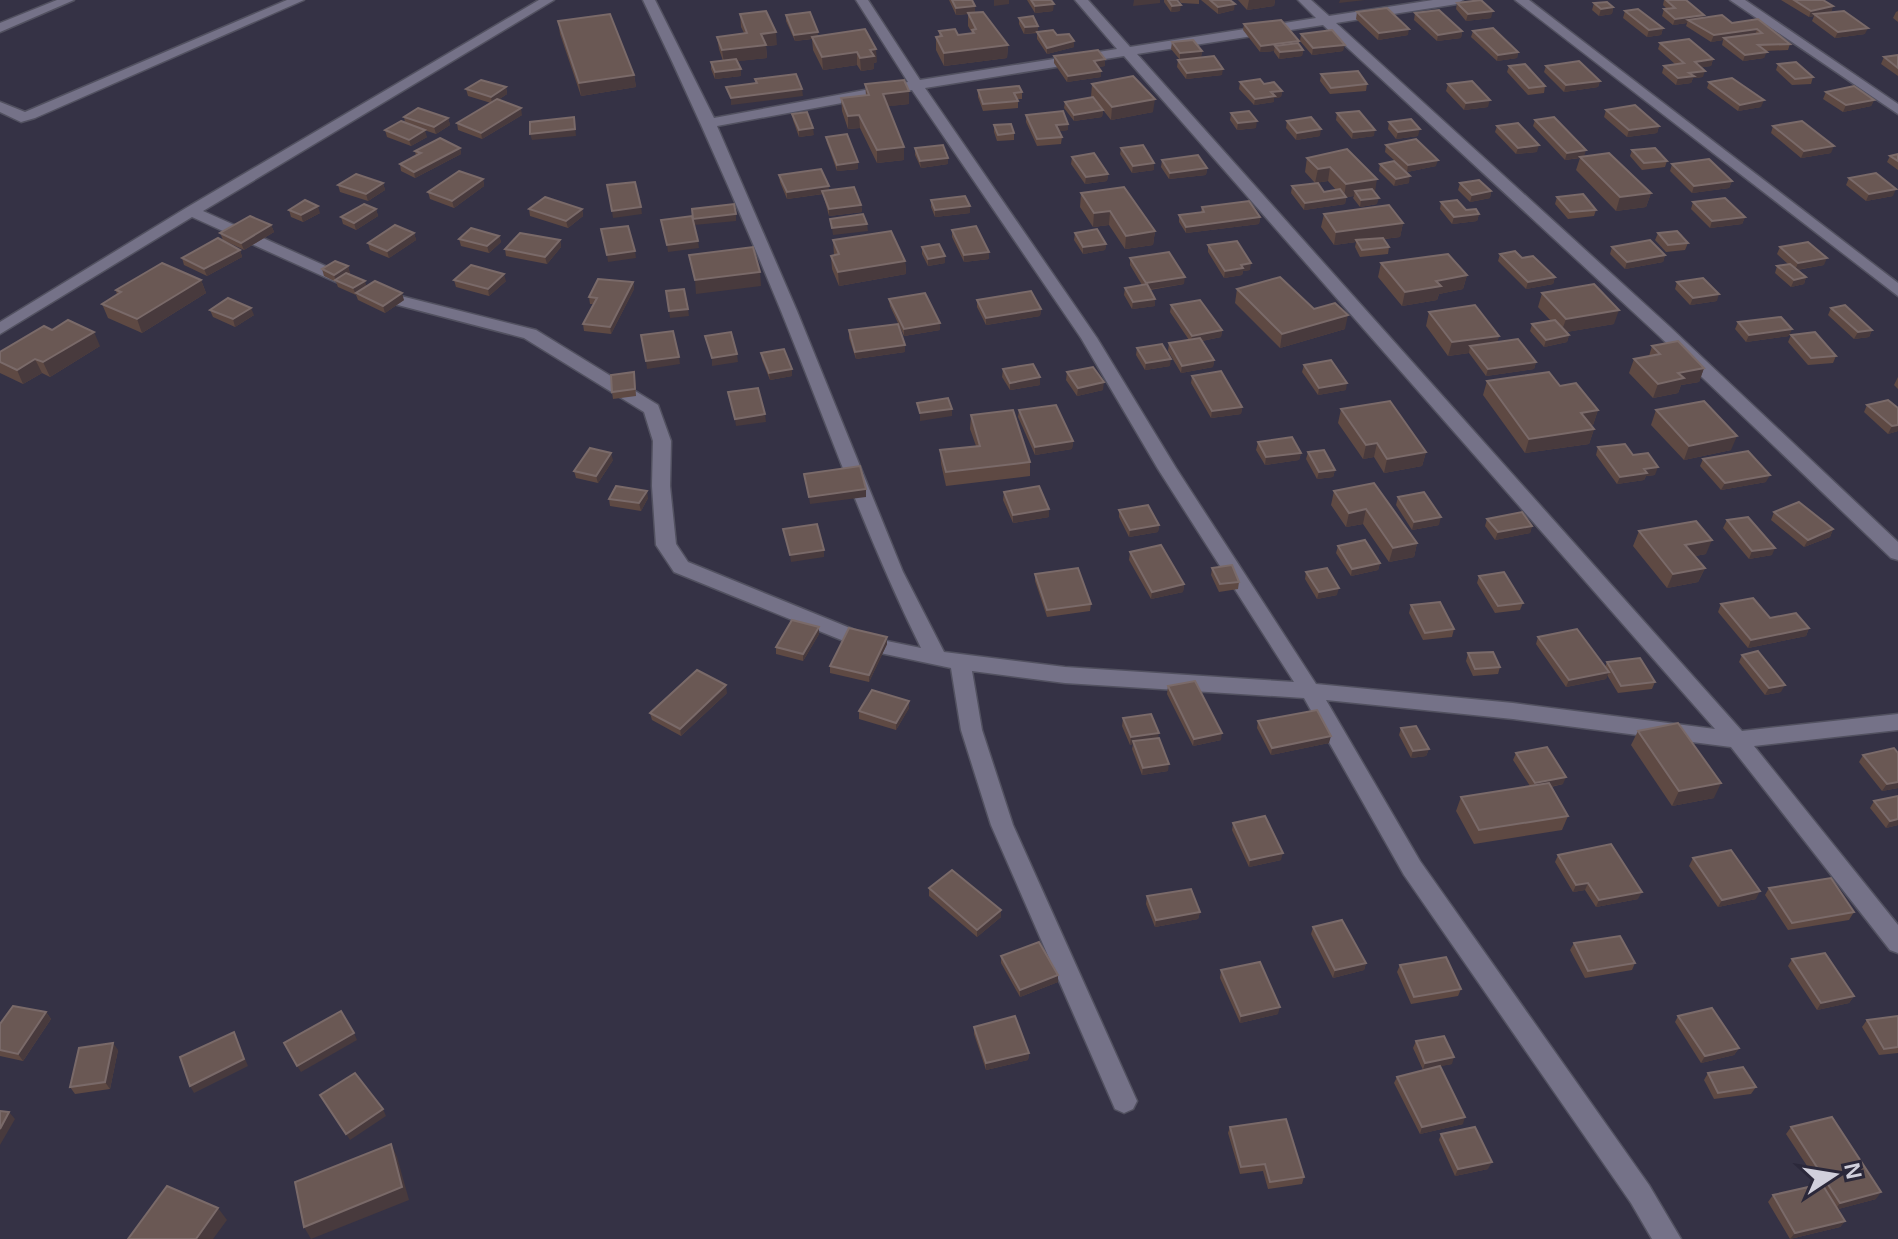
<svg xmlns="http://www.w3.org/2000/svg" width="1898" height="1239" font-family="Helvetica,sans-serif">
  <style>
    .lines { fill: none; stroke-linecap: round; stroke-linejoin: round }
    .minor-casing { stroke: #525160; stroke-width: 3 }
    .minor { fill: #757288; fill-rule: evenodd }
    .wall { fill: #5e4943 }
    .shaded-wall { fill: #483a3d }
    .building { fill: #6a5854; stroke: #7a6a69; stroke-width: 2 }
  </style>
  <rect width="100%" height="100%" fill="#353245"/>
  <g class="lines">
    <defs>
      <g id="minor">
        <path d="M57 0H74L0 32V23Z"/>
        <path d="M287 0H304L35 118 21 122 0 112V102L25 112Z"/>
        <path d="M539 0H554L203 211 350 277V283H338L192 217 0 334V322L186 208Z"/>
        <path d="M643 0H655L714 118 908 82 856 0H868L920 80 1117 49 1075 0H1088L1130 47 1316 18 1298 0H1311L1329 16 1433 0H1463L1457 4 1336 23 1670 327 1898 542V560L1891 558 1658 335 1323 25 1137 54 1742 731 1898 714V730L1754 746 1898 925V953L1890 950 1731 747 1513 719 1326 700 1420 861 1649 1185 1681 1239H1652L1631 1203 1404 875 1304 698 1065 683 972 671 982 730 1013 825 1137 1101 1133 1109 1124 1113 1115 1109 991 825 961 730 951 668 866 650 674 572 656 545 652 486 653 441 644 412 524 338 371 298 369 295 377 290 536 330 658 405 671 441 670 486 676 544 688 562 877 639 921 648C867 539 827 424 781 311 738 206 692 102 643 0ZM1124 56 1715 729 1513 703 1316 684 1176 468 1097 338 925 88ZM912 90 1081 338 1158 469 1294 682 1065 667 944 652 903 572 797 311 717 126Z"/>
        <path d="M1515 0H1529L1898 283V296Z"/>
        <path d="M1730 0H1745L1898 104V114Z"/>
      </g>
    </defs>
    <use href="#minor" class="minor-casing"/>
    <use href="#minor" class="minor"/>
  </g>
  <g class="wall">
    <path d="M949 0H972L975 13 1008 45 1007 58 944 66 936 50V37H939V31L958 35 972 33 968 26V14L956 15Z"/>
    <path d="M1027 0H1051L1053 11 1035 13Z"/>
    <path d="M1164 0H1177L1180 11 1171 12 1164 2Z"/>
    <path d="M1179 0H1199V4L1181 3Z"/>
    <path d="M1201 0H1230L1234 10 1218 14Z"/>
    <path d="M1238 0H1275L1274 6 1247 10Z"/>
    <path d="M1664 0H1686L1703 18 1732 23 1758 19 1790 44 1788 50 1766 51 1764 58 1743 61 1722 45 1723 40 1711 42 1686 26 1687 23 1673 25 1662 16 1664 9H1667L1663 5Z"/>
    <path d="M1781 0H1823L1833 6 1831 12 1865 34 1835 38 1812 21 1814 16 1809 17Z"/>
    <path d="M1457 3 1491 18 1466 21 1456 9Z"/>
    <path d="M1594 3 1613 7 1612 14 1599 16 1592 10Z"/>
    <path d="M1625 11 1663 28 1661 35 1647 37 1623 18Z"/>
    <path d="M1898 11V22L1893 18 1896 12Z"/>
    <path d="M1357 12 1408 35 1378 40 1356 19Z"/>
    <path d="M1415 13 1462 31 1461 38 1437 41 1414 20Z"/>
    <path d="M740 14 777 45 766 46 767 58 737 61 741 69V76L715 79 711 69V62L723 61 719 49 717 37 744 33 741 27Z"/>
    <path d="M786 15 818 32V36L877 62 874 63V69L861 71 857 65 823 70 813 50 812 39 795 41 786 21Z"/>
    <path d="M1019 18 1038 32 1057 35 1074 41V47L1047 54 1037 39V33L1024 34 1019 24Z"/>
    <path d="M558 21 634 75 636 87 581 96 560 34Z"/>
    <path d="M1244 24 1299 44 1303 50 1302 56 1279 59 1274 52V51L1260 52 1243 30Z"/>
    <path d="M1473 31 1518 52 1517 58 1497 61 1471 37Z"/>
    <path d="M1301 34 1343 51 1312 55 1300 41Z"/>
    <path d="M1172 42 1202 51 1201 57 1222 75 1186 79 1177 67 1178 60H1180L1171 49Z"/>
    <path d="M1660 43 1713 59 1711 66 1701 67 1703 77 1693 78 1691 83 1676 85 1662 73 1664 66 1675 64 1658 49Z"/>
    <path d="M1898 55V76L1881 64 1884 57Z"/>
    <path d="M1054 56 1105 59V66L1098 67 1101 71V77L1067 82 1054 63Z"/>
    <path d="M1778 64 1813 77 1811 84 1792 85 1776 70Z"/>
    <path d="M1509 66 1545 86 1544 93 1528 95 1507 72Z"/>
    <path d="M1546 66 1600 81 1598 87 1564 92 1544 72Z"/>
    <path d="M1321 74 1367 84 1366 91 1330 94 1320 81Z"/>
    <path d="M1240 82 1264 84 1282 91 1281 97 1274 98V102L1254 105 1239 89Z"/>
    <path d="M1709 82 1761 107 1738 111 1707 88Z"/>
    <path d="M865 84 909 91V104L888 106 904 160 877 163 860 128 848 129 842 111 841 98 866 95Z"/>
    <path d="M1092 84 1153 112 1111 120 1103 110 1102 117 1074 121 1064 108 1065 102 1091 97Z"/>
    <path d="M1448 84 1488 107 1464 110 1446 91Z"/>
    <path d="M506 87 507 94 498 100 522 115 482 139 458 130 457 123 491 103 468 96 466 89Z"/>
    <path d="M978 90 1022 92V99H1018V108L983 111 978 97Z"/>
    <path d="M1826 92 1874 100 1871 106 1843 112 1823 99Z"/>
    <path d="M1606 110 1659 126 1657 133 1627 137 1604 117Z"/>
    <path d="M1231 113 1256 128 1237 130 1230 120Z"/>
    <path d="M1337 113 1374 136 1352 139 1336 120Z"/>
    <path d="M792 114 814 135 799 137 793 120Z"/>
    <path d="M1026 115 1068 130 1059 131 1062 137 1061 144 1037 146 1026 122Z"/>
    <path d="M404 117 448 118 450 125 436 134 418 128 427 137 411 146 387 137 385 130 405 123Z"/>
    <path d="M1535 120 1584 156 1651 193 1646 207 1616 211 1576 170 1580 158 1565 160 1533 126Z"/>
    <path d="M1287 121 1320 136 1296 140 1286 128Z"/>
    <path d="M1389 122 1418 136 1396 139 1388 129Z"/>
    <path d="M994 125 1014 133V140L997 141 994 132Z"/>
    <path d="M1497 126 1537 152 1516 154 1495 132Z"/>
    <path d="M1773 126 1831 153 1801 158 1771 133Z"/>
    <path d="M826 137 858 162V169L837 171 827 143Z"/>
    <path d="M1386 145 1436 166 1407 172 1385 152Z"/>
    <path d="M460 148 461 154 415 178 401 171 400 164 416 156 415 151Z"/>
    <path d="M915 148 948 164 921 168 915 155Z"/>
    <path d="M1121 148 1154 170 1132 173 1120 154Z"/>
    <path d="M1347 149 1374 192 1377 204 1360 207 1353 198 1354 196 1346 197 1345 204 1304 210 1291 193 1292 186 1324 192 1336 190 1328 181 1315 183 1305 172 1307 158Z"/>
    <path d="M1632 150 1667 161 1665 167 1642 170 1630 156Z"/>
    <path d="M1898 154V170L1887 162 1890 156Z"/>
    <path d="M1072 157 1108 174 1107 181 1085 184 1071 164Z"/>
    <path d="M1162 160 1207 168 1206 175 1169 179 1161 167Z"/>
    <path d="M1380 164 1409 183 1394 186 1379 171Z"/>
    <path d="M1672 164 1732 181 1729 188 1692 193 1670 171Z"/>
    <path d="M779 175 829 186V190L861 205 862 212 829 216 823 194 787 199 780 182Z"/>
    <path d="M1849 178 1893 196 1866 201 1846 185Z"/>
    <path d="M483 179 484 186 454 208 430 199 428 192Z"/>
    <path d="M383 183 385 190 368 201 340 192 338 185Z"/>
    <path d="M1460 183 1491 191 1490 198 1470 202 1458 190Z"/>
    <path d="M1081 193 1155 231 1153 245 1125 249 1109 225 1093 227 1080 207Z"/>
    <path d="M1557 197 1596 210 1594 216 1568 219 1555 204Z"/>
    <path d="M931 200 970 213 935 217 931 207Z"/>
    <path d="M1441 202 1479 214 1477 221 1452 224 1440 209Z"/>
    <path d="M1693 202 1745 217 1742 224 1710 228 1691 209Z"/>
    <path d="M1202 207 1260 217 1259 224 1186 233 1179 222V215L1201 212Z"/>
    <path d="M376 209 378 216 356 230 343 224 341 217Z"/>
    <path d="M529 209H582L583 216 568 228 530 216Z"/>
    <path d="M289 210 320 213 303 222 291 217Z"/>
    <path d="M1324 214 1403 223 1400 237 1384 239 1389 247 1388 254 1360 257 1355 247 1356 242 1334 245 1321 227Z"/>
    <path d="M271 225 274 232 244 250 223 240 220 233Z"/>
    <path d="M952 230 989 259 964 262 952 237Z"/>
    <path d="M414 233 416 240 389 258 370 250 368 243Z"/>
    <path d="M1075 233 1106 244 1105 250 1083 254 1074 240Z"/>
    <path d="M1658 233 1688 243 1685 250 1666 252 1655 240Z"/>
    <path d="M499 236 501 242 489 253 461 246 459 239Z"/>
    <path d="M560 240 561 247 547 264 506 256 505 249Z"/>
    <path d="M833 240 905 261 906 274 839 286 832 269 831 256 834 255Z"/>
    <path d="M1208 245 1250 270 1243 271 1242 275 1224 278 1208 252Z"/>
    <path d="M922 247 945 263 928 266 922 254Z"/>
    <path d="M1612 247 1665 255 1663 262 1625 269 1610 254Z"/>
    <path d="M1780 247 1824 265 1797 270 1806 277 1804 284 1791 287 1775 273 1777 266 1788 264 1777 254Z"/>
    <path d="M240 250 242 257 207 276 184 265 182 258Z"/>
    <path d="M1500 254 1522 258 1555 277 1553 284 1526 289 1498 261Z"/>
    <path d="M1130 258 1184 284 1150 290 1155 299V306L1132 309 1124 295 1125 288 1142 285 1130 265Z"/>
    <path d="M1381 263 1467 275 1463 289 1439 294 1437 300 1402 306 1378 277Z"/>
    <path d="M348 266 350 274H348L366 286 404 300 385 313 358 300 356 295 338 287 336 282 324 276 322 269Z"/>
    <path d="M201 280 206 293 142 333 108 318 102 304 117 295 116 290Z"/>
    <path d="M454 280 506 281 489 296 456 287Z"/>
    <path d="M633 282 634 289 611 334 584 331 583 324 593 304H590L589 297Z"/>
    <path d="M1677 282 1717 301 1690 305 1675 289Z"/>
    <path d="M1237 289 1345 329 1280 348 1235 303Z"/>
    <path d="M1542 293 1614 324 1566 332 1569 335 1567 342 1544 347 1530 331 1532 324 1550 320 1538 307Z"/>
    <path d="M889 299 940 323V330L904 336 890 306Z"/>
    <path d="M977 300 1041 309 1040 316 986 325 977 307Z"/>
    <path d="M1171 305 1222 330 1221 337 1202 341 1214 360 1213 367 1181 373 1168 351 1169 343 1189 340 1170 312Z"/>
    <path d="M1831 308 1872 330 1869 337 1854 339 1828 315Z"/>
    <path d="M210 310 254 315 235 327 213 317Z"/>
    <path d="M1429 312 1499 336 1497 342 1536 362 1534 369 1486 376 1469 353 1448 356 1426 326Z"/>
    <path d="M1738 322 1789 336 1746 342 1735 329Z"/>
    <path d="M849 330 905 352 856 359 849 338Z"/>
    <path d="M1791 335 1836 356 1833 363 1808 365 1788 342Z"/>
    <path d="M100 346 50 377 42 373 23 384 0 373V352Z"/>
    <path d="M1652 346 1704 368 1699 382 1681 385 1678 393 1653 398 1629 373 1634 359 1649 356Z"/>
    <path d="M1137 348 1170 366 1145 370 1136 355Z"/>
    <path d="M761 353 792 376 770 380 762 360Z"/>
    <path d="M1304 365 1346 390 1318 395 1302 372Z"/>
    <path d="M1003 369 1040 385 1010 390 1002 377Z"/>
    <path d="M1067 372 1103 390 1077 396 1066 380Z"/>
    <path d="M1192 376 1242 407 1241 414 1211 418 1191 383Z"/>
    <path d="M1898 377V389L1894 385Z"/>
    <path d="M635 379 636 396 613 399 612 392Z"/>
    <path d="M1487 381 1560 386 1598 410 1593 425H1590L1594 429 1589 444 1525 453 1483 395Z"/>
    <path d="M1867 405 1898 408V431L1888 434 1864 412Z"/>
    <path d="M1341 409 1426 452 1422 466 1384 473 1374 457 1363 459 1338 423Z"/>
    <path d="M1019 410 1073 441 1072 449 1035 455 1018 417Z"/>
    <path d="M1656 410 1731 450 1684 460 1651 425Z"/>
    <path d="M971 415 1030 462V476L946 486 941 464 940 450 976 446 970 429Z"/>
    <path d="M1258 442 1301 453 1299 460 1265 465 1256 450Z"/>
    <path d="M1598 447 1633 455 1655 475 1646 476 1644 480 1617 484 1596 455Z"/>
    <path d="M1308 452 1335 470 1333 477 1317 479 1306 459Z"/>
    <path d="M1703 459 1766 482 1721 490 1700 466Z"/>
    <path d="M613 460 598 483 576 478 574 471Z"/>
    <path d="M1374 483 1417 543 1414 557 1389 562 1363 524 1346 527 1331 505 1334 491Z"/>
    <path d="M1004 492 1049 517 1013 523 1003 500Z"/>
    <path d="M1398 497 1439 525 1412 530 1396 505Z"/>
    <path d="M648 498 641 511 610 506 609 499Z"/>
    <path d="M1119 510 1159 525 1158 532 1129 537 1119 517Z"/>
    <path d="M1774 512 1833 529 1830 537 1804 547 1771 520Z"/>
    <path d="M1487 519 1532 526 1530 533 1495 540 1485 526Z"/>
    <path d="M1727 520 1772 555 1749 559 1723 528Z"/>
    <path d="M1639 531 1706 554 1695 556 1705 568 1698 582 1667 588 1633 546Z"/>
    <path d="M1338 546 1380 563 1378 570 1351 576 1336 553Z"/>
    <path d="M1130 552 1184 584 1183 592 1151 599 1129 560Z"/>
    <path d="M1212 568 1239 582 1238 589 1219 592 1211 575Z"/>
    <path d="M1306 572 1337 595 1317 599 1305 579Z"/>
    <path d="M1035 574 1091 604 1090 611 1047 617 1035 581Z"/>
    <path d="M1479 576 1523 603 1520 610 1495 613 1477 583Z"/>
    <path d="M1721 604 1770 618 1809 628 1806 636 1748 648 1718 612Z"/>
    <path d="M1411 605 1454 629 1452 637 1423 640 1409 613Z"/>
    <path d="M819 627V634L803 661 776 654V647Z"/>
    <path d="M887 637V644L869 682 830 673V666Z"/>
    <path d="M1538 637 1605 667 1607 662 1655 682 1652 689 1618 693 1607 675 1606 679 1566 687 1536 644Z"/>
    <path d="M1468 653 1500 667 1498 674 1473 676 1466 661Z"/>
    <path d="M1742 655 1781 692 1765 695 1739 662Z"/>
    <path d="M1168 686 1221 740 1193 746 1167 694Z"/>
    <path d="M727 693 681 736 652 720 650 713Z"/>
    <path d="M909 708 896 730 859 719V711Z"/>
    <path d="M1123 718 1158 738 1168 771 1142 775 1132 749 1133 744 1130 745 1122 726Z"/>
    <path d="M1258 721 1329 743 1271 755 1257 728Z"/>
    <path d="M1401 728 1429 749 1426 756 1411 758 1399 735Z"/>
    <path d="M1638 731 1714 798 1672 806 1631 745Z"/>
    <path d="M1516 753 1563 784 1551 787 1568 816 1562 830 1474 844 1456 811 1461 797 1530 786 1513 760Z"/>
    <path d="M1898 753V788L1882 791 1859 762 1863 755Z"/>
    <path d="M1898 796V825L1886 828 1870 808 1874 801Z"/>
    <path d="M1233 823 1281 860 1249 867 1232 830Z"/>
    <path d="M1558 855 1638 899 1596 907 1585 890 1573 892 1555 862Z"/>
    <path d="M1693 858 1756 899 1718 907 1689 866Z"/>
    <path d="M929 888 1001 917 977 937 929 896Z"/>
    <path d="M1769 888 1854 912 1849 920 1788 930 1765 895Z"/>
    <path d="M1147 896 1200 912 1198 919 1155 927 1146 904Z"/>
    <path d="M1313 927 1366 963 1364 970 1333 978 1311 934Z"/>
    <path d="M1574 943 1635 963 1632 970 1585 978 1570 950Z"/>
    <path d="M1001 956 1058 982 1020 997 1001 963Z"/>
    <path d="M1792 959 1854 996 1849 1003 1817 1010 1788 966Z"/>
    <path d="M1400 965 1461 989 1458 996 1411 1004 1397 972Z"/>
    <path d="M1221 970 1278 1014 1240 1023 1220 978Z"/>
    <path d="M46 1012 51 1019 23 1061 0 1056V1024Z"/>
    <path d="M1678 1016 1739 1048 1734 1055 1701 1063 1675 1022Z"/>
    <path d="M1898 1016V1053L1879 1055 1862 1027 1867 1020Z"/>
    <path d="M974 1027 1029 1053 1028 1060 986 1070 974 1034Z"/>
    <path d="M1416 1041 1452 1064 1440 1066 1463 1124 1420 1134 1394 1083 1397 1077 1423 1070 1413 1048Z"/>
    <path d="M118 1050 110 1089 75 1094 70 1087Z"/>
    <path d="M1708 1073 1756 1087 1751 1094 1714 1099 1704 1080Z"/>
    <path d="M1230 1127 1304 1177 1302 1184 1268 1189 1263 1171 1240 1174 1228 1133Z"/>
    <path d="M1791 1127 1876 1199 1838 1209 1845 1221 1840 1227 1790 1239 1768 1202 1773 1195 1819 1184 1786 1134Z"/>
    <path d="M1441 1134 1488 1169 1455 1176 1439 1140Z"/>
  </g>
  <g class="shaded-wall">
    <path d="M994 0H1009V4L994 6Z"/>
    <path d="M1134 0H1160V3L1133 6Z"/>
    <path d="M1249 0H1275L1274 6 1247 10Z"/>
    <path d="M1340 0H1365L1339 3Z"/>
    <path d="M1054 4 1053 11 1035 13V6Z"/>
    <path d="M1235 4 1234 10 1218 14V7Z"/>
    <path d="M1181 5 1180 11 1171 12 1172 6Z"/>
    <path d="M975 6V13L956 15V8Z"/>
    <path d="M1833 6 1831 12 1814 14V16L1809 17 1811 11Z"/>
    <path d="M1613 7 1612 14 1599 16 1601 9Z"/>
    <path d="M1493 11 1491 18 1466 21 1468 14Z"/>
    <path d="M1704 15 1702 22 1688 20 1687 23 1673 25 1675 19Z"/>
    <path d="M1038 26V32L1024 34 1025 27Z"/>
    <path d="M1663 28 1661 35 1647 37 1649 30Z"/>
    <path d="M1868 28 1865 34 1835 38 1838 32Z"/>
    <path d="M1409 29 1408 35 1378 40 1379 33Z"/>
    <path d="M1757 29 1755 36 1724 38 1723 40 1711 42 1714 35Z"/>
    <path d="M1462 31 1461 38 1437 41 1438 35Z"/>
    <path d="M776 32 777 45 766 46 767 58 724 63 722 50 761 34Z"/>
    <path d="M818 32V38L795 41 794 35Z"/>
    <path d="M1074 41V47L1047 54V48Z"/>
    <path d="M1299 41 1298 48 1275 46 1274 51 1260 52 1261 46Z"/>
    <path d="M1008 45 1007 58 944 66V53Z"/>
    <path d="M1345 45 1343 51 1312 55 1313 48Z"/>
    <path d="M876 49 877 62 874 63V69L861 71 860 58 870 50Z"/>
    <path d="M1303 50 1302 56 1279 59 1280 52Z"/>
    <path d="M1202 51 1201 57 1180 60V53Z"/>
    <path d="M857 52V65L823 70 822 57Z"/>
    <path d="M1518 52 1517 58 1497 61 1498 55Z"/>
    <path d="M1767 52 1764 58 1743 61 1745 55Z"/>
    <path d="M1105 59V66L1093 68 1094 61Z"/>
    <path d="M1713 59 1711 66 1692 69 1695 62Z"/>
    <path d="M741 69V76L715 79V72Z"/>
    <path d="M1223 69 1222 75 1186 79 1187 73Z"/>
    <path d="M1101 71V77L1067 82 1068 76Z"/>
    <path d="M1705 71 1703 77 1693 78 1691 83 1676 85 1678 78 1689 73Z"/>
    <path d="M634 75 636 87 581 96 579 83Z"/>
    <path d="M1600 81 1598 87 1564 92 1566 85Z"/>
    <path d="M506 87 507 94 492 104 491 97Z"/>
    <path d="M802 89 803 96 731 105V98Z"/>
    <path d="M909 91V104L883 107V94Z"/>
    <path d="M1282 91 1281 97 1274 98V102L1254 105 1255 99 1271 92Z"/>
    <path d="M1155 99 1153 112 1111 120 1112 107Z"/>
    <path d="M1490 100 1488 107 1464 110 1466 103Z"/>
    <path d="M1764 100 1761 107 1738 111 1740 105Z"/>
    <path d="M1874 100 1871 106 1843 112 1846 105Z"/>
    <path d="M521 108 522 115 482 139 481 133Z"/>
    <path d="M1103 110 1102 117 1074 121V115Z"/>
    <path d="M859 115 860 128 848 129V116Z"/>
    <path d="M574 117 576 136 532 140 530 134Z"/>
    <path d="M448 118 450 125 436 134 434 127Z"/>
    <path d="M1257 121 1256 128 1237 130 1238 123Z"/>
    <path d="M1068 124V130L1056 132V125Z"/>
    <path d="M1659 126 1657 133 1627 137 1629 130Z"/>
    <path d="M813 128 814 135 799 137V130Z"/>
    <path d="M1321 129 1320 136 1296 140 1297 133Z"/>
    <path d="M1420 129 1418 136 1396 139 1398 132Z"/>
    <path d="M425 130 427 137 411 146 409 140Z"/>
    <path d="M1375 130 1374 136 1352 139 1353 132Z"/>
    <path d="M1539 145 1537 152 1516 154 1518 148Z"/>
    <path d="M1834 146 1831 153 1801 158 1804 151Z"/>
    <path d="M904 147V160L877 163V150Z"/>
    <path d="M460 148 461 154 415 178 414 172Z"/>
    <path d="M1586 150 1584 157 1565 160 1567 153Z"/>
    <path d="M948 158V164L921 168 920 161Z"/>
    <path d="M1438 160 1436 166 1407 172 1408 165Z"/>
    <path d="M858 162V169L837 171V165Z"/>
    <path d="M1154 163V170L1132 173 1133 166Z"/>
    <path d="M1330 167 1328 181 1315 183 1318 169Z"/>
    <path d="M1207 168 1206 175 1169 179 1170 173Z"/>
    <path d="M1108 174 1107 181 1085 184 1086 177Z"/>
    <path d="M1410 176 1409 183 1394 186 1396 179Z"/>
    <path d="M483 179 484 186 454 208 452 201Z"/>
    <path d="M1377 179 1375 192 1355 191 1354 196 1346 197 1345 204 1304 210 1305 203 1344 197 1346 184Z"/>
    <path d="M1732 181 1729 188 1692 193 1694 186Z"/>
    <path d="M383 183 385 190 368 201 366 194Z"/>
    <path d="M829 186V193L787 199V192Z"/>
    <path d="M1896 189 1893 196 1866 201 1869 194Z"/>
    <path d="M1491 191 1490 198 1470 202 1472 195Z"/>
    <path d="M1651 193 1646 207 1616 211 1620 197Z"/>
    <path d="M1379 198 1377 204 1360 207 1361 200Z"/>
    <path d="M861 205 862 212 829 216V209Z"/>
    <path d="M318 206 320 213 303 222 301 215Z"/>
    <path d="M970 206V213L935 217V210Z"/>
    <path d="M641 207 642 214 613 218 612 211Z"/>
    <path d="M376 209 378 216 356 230 354 223Z"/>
    <path d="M582 209 583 216 568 228 566 221Z"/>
    <path d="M1110 211 1109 225 1093 227 1094 213Z"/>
    <path d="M736 214V221L694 225 693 219Z"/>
    <path d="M1479 214 1477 221 1452 224 1454 217Z"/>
    <path d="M1260 217 1259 224 1186 233V227Z"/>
    <path d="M1745 217 1742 224 1710 228 1712 221Z"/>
    <path d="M1403 223 1400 237 1357 242 1356 240V242L1334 245 1336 232Z"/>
    <path d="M867 224 868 231 833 235 832 228Z"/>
    <path d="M271 225 274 232 244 250 241 243Z"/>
    <path d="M1155 231 1153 245 1125 249 1126 236Z"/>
    <path d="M414 233 416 240 389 258 387 251Z"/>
    <path d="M499 236 501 242 489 253 487 246Z"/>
    <path d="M560 240 561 247 547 264 545 257Z"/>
    <path d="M698 241 699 248 668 252 667 245Z"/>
    <path d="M1106 244 1105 250 1083 254V247Z"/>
    <path d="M240 250 242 257 207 276 204 269Z"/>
    <path d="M635 251 636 258 608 262 607 255Z"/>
    <path d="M989 252V259L964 262V255Z"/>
    <path d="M1665 255 1663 262 1625 269 1627 262Z"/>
    <path d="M945 256V263L928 266V259Z"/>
    <path d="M1827 258 1824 265 1795 270 1798 263Z"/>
    <path d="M905 261 906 274 839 286 838 272Z"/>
    <path d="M1251 263 1250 270 1243 271 1242 275 1224 278 1225 271 1241 265Z"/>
    <path d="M348 266 350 274 336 282 334 275Z"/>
    <path d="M760 272 761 286 696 294 695 280Z"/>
    <path d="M504 274 506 281 489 296 488 289Z"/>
    <path d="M1467 275 1463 289 1439 294 1437 300 1402 306 1405 292 1436 281Z"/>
    <path d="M1185 277 1184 284 1145 290 1146 283Z"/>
    <path d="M1555 277 1553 284 1526 289 1528 282Z"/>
    <path d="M1806 277 1804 284 1791 287 1794 280Z"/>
    <path d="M201 280 206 293 142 333 137 319Z"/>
    <path d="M365 281 367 288 356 295 353 288Z"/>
    <path d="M633 282 634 289 611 334 610 327Z"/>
    <path d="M402 293 404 300 385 313 383 306Z"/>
    <path d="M1719 294 1717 301 1690 305 1693 298Z"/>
    <path d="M1155 299V306L1132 309 1133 302Z"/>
    <path d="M251 308 254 315 235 327 233 319Z"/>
    <path d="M688 309 689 316 670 318 669 311Z"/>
    <path d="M1041 309 1040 316 986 325V318Z"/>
    <path d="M1619 310 1614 324 1561 333 1566 319Z"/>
    <path d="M1348 315 1345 329 1280 348 1282 334Z"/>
    <path d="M940 323V330L904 336V329Z"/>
    <path d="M1792 329 1789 336 1746 342 1749 335Z"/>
    <path d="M1222 330 1221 337 1191 343 1192 336Z"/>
    <path d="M1872 330 1869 337 1854 339 1858 332Z"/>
    <path d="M94 332 100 346 50 377 43 362Z"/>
    <path d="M1569 335 1567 342 1544 347 1546 340Z"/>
    <path d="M1499 336 1495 350 1470 346 1469 353 1448 356 1452 342Z"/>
    <path d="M905 345V352L856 359 855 352Z"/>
    <path d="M737 354 738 362 712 366V358Z"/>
    <path d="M679 357 680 364 647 369 646 361Z"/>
    <path d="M35 359 42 373 23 384 17 370Z"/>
    <path d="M1171 359 1170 366 1145 370 1146 363Z"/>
    <path d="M1214 360 1213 367 1181 373 1182 366Z"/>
    <path d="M1536 362 1534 369 1486 376 1488 369Z"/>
    <path d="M1704 368 1699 382 1681 385 1678 393 1653 398 1658 384 1678 373Z"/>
    <path d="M792 369V376L770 380 769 373Z"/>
    <path d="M1040 377V385L1010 390V383Z"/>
    <path d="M1104 382 1103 390 1077 396 1078 388Z"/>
    <path d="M1347 383 1346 390 1318 395 1319 388Z"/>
    <path d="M1242 407 1241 414 1211 418 1212 411Z"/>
    <path d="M952 409V416L920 421V413Z"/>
    <path d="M1598 410 1593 425 1577 427 1581 413Z"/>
    <path d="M765 414 766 422 736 426 735 419Z"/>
    <path d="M1898 425V431L1888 434 1892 426Z"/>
    <path d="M1594 429 1589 444 1525 453 1529 439Z"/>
    <path d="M1737 436 1731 450 1684 460 1689 446Z"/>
    <path d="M1073 441 1072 449 1035 455V447Z"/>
    <path d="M1377 443 1374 457 1363 459 1366 445Z"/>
    <path d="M1426 452 1422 466 1384 473 1387 459Z"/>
    <path d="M611 453 613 460 598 483 596 476Z"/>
    <path d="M1301 453 1299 460 1265 465 1266 457Z"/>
    <path d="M1658 467 1655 475 1646 476 1644 480 1617 484 1620 477 1644 469Z"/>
    <path d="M1335 470 1333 477 1317 479 1319 472Z"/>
    <path d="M1770 475 1766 482 1721 490 1725 483Z"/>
    <path d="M866 489V497L810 504 809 497Z"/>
    <path d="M647 491 648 498 641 511 639 503Z"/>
    <path d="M1049 509V517L1013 523V515Z"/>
    <path d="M1366 509 1363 524 1346 527 1349 513Z"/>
    <path d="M1441 517 1439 525 1412 530 1414 522Z"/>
    <path d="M1159 525 1158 532 1129 537 1130 530Z"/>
    <path d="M1532 526 1530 533 1495 540 1498 532Z"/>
    <path d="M1833 529 1830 537 1804 547 1808 540Z"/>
    <path d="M1712 540 1706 554 1679 559 1685 545Z"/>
    <path d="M1417 543 1414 557 1389 562 1393 548Z"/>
    <path d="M1775 548 1772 555 1749 559 1752 551Z"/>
    <path d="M824 550V557L791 562 790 555Z"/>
    <path d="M1380 563 1378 570 1351 576 1352 569Z"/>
    <path d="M1705 568 1698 582 1667 588 1673 574Z"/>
    <path d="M1184 584 1183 592 1151 599 1152 592Z"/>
    <path d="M1339 588 1337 595 1317 599 1319 592Z"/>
    <path d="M819 627V634L803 661V654Z"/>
    <path d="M1809 628 1806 636 1748 648 1751 640Z"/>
    <path d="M887 637V644L869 682V675Z"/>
    <path d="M1609 672 1606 679 1566 687 1569 680Z"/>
    <path d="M726 685 727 693 681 736 680 729Z"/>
    <path d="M1785 685 1781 692 1765 695 1769 688Z"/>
    <path d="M909 701V708L896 730V723Z"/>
    <path d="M1159 733 1158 740 1133 741V744L1130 745 1131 737Z"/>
    <path d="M1222 733 1221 740 1193 746 1194 739Z"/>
    <path d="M1331 736 1329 743 1271 755 1272 748Z"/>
    <path d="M1429 749 1426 756 1411 758 1413 751Z"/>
    <path d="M1169 764 1168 771 1142 775 1143 768Z"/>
    <path d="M1566 777 1563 784 1533 790 1535 783Z"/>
    <path d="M1898 782V788L1882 791 1887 784Z"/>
    <path d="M1721 783 1714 798 1672 806 1679 791Z"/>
    <path d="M1898 819V825L1886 828 1890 821Z"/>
    <path d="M1283 853 1281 860 1249 867 1250 860Z"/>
    <path d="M1588 883 1585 890 1573 892 1576 885Z"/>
    <path d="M1760 891 1756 899 1718 907 1722 900Z"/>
    <path d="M1642 892 1638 899 1596 907 1599 900Z"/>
    <path d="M1001 910V917L977 937V930Z"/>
    <path d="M1200 912 1198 919 1155 927 1156 920Z"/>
    <path d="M1366 963 1364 970 1333 978 1335 970Z"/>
    <path d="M1058 975V982L1020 997V990Z"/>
    <path d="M1854 996 1849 1003 1817 1010 1821 1003Z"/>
    <path d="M1280 1007 1278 1014 1240 1023 1241 1016Z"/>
    <path d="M46 1012 51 1019 23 1061 18 1054Z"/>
    <path d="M234 1032 248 1066 194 1093 190 1086Z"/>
    <path d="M354 1033 357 1040 301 1072 297 1066Z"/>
    <path d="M113 1043 118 1050 110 1089 105 1082Z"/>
    <path d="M1739 1048 1734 1055 1701 1063 1705 1056Z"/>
    <path d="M1029 1053 1028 1060 986 1070V1063Z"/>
    <path d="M1454 1057 1452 1064 1423 1070 1425 1063Z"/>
    <path d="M383 1109 386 1116 350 1140 346 1134Z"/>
    <path d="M9 1112 15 1119 0 1145V1129Z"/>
    <path d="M1465 1117 1463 1124 1420 1134 1422 1127Z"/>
    <path d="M391 1144 397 1157 409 1200 311 1239 304 1227Z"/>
    <path d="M1492 1162 1488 1169 1455 1176 1458 1169Z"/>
    <path d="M1881 1192 1876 1199 1835 1210 1840 1203Z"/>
    <path d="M218 1208 227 1220 213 1239H196Z"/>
    <path d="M1845 1221 1840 1227 1790 1239 1795 1233Z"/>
  </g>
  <g class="building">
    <path d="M952 0H972L975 6 956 8Z"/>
    <path d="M1031 0H1051L1054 4 1035 6Z"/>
    <path d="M1168 0H1177L1181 5 1172 6Z"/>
    <path d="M1210 0H1230L1235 4 1218 7Z"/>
    <path d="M1481 0 1493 11 1468 14 1457 3Z"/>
    <path d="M1666 0H1686L1704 15 1675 19 1664 9 1675 8Z"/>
    <path d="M1794 0H1823L1833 6 1811 11Z"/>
    <path d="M1607 2 1613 7 1601 9 1594 3Z"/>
    <path d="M1387 8 1409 29 1379 33 1357 12Z"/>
    <path d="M1638 9 1663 28 1649 30 1625 11Z"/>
    <path d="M1439 10 1462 31 1438 35 1415 13Z"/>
    <path d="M766 11 776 32 761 34 766 45 722 50 717 37 747 33 740 14Z"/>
    <path d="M1844 11 1868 28 1838 32 1814 14Z"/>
    <path d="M810 12 818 32 794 35 786 15Z"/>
    <path d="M983 12 1008 45 944 53 936 37 942 36 939 31 955 29 958 35 974 33 972 30 976 29 968 13Z"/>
    <path d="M610 14 634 75 579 83 558 21Z"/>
    <path d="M1722 15 1732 23 1758 19 1790 44 1758 45 1767 52 1745 55 1724 38 1762 33 1757 29 1714 35 1688 20Z"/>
    <path d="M1033 16 1038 26 1025 27 1019 18Z"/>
    <path d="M1281 20 1299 41 1261 46 1244 24Z"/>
    <path d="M1493 28 1518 52 1498 55 1473 31Z"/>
    <path d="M865 29 876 49 870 50 874 56 860 58 857 52 822 57 812 37Z"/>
    <path d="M1053 30 1057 35 1069 34 1074 41 1047 48 1037 32Z"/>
    <path d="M1332 30 1345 45 1313 48 1301 34Z"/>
    <path d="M1689 39 1713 59 1695 62 1705 71 1689 73 1694 76 1678 78 1664 66 1684 63 1660 43Z"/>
    <path d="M1193 40 1202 51 1180 53 1172 42Z"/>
    <path d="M1298 43 1303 50 1280 52 1275 46Z"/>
    <path d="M1098 50 1105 59 1094 61 1101 71 1068 76 1054 56Z"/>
    <path d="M1898 55V68L1884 57Z"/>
    <path d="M1214 56 1223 69 1187 73 1178 60Z"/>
    <path d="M736 59 741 69 715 72 711 62Z"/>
    <path d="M1579 61 1600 81 1566 85 1546 66Z"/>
    <path d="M1796 62 1813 77 1795 79 1778 64Z"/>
    <path d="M1525 64 1545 86 1529 88 1509 66Z"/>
    <path d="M1358 71 1367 84 1331 88 1321 74Z"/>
    <path d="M796 74 802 89 731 98 726 87 757 83 755 79Z"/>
    <path d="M1133 76 1155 99 1112 107 1092 84Z"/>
    <path d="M1732 78 1764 100 1740 105 1709 82Z"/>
    <path d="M1260 79 1264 84 1274 82 1282 91 1271 92 1275 96 1255 99 1240 82Z"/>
    <path d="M481 80 506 87 491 97 466 89Z"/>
    <path d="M904 80 909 91 883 94 904 147 877 150 859 115 848 116 841 98 869 95 865 84Z"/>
    <path d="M1472 81 1490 100 1466 103 1448 84Z"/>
    <path d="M1019 86 1022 92 1014 93 1018 101 983 104 978 90Z"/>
    <path d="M1854 86 1874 100 1846 105 1826 92Z"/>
    <path d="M1093 97 1103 110 1074 115 1065 102Z"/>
    <path d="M497 99 521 108 481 133 457 123Z"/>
    <path d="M1635 105 1659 126 1629 130 1606 110Z"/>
    <path d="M418 108 448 118 434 127 404 117Z"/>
    <path d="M1063 111 1068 124 1056 125 1062 137 1037 139 1026 115Z"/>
    <path d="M1249 111 1257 121 1238 123 1231 113Z"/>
    <path d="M1359 111 1375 130 1353 132 1337 113Z"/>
    <path d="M807 112 813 128 799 130 792 114Z"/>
    <path d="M574 117 575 129 530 134V122Z"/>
    <path d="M1311 117 1321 129 1297 133 1287 121Z"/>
    <path d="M1554 117 1586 150 1567 153 1535 120Z"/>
    <path d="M1411 119 1420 129 1398 132 1389 122Z"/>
    <path d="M401 121 425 130 409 140 385 130Z"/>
    <path d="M1802 121 1834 146 1804 151 1773 126Z"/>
    <path d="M1518 123 1539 145 1518 148 1497 126Z"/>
    <path d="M1011 124 1014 133 998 135 994 125Z"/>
    <path d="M847 134 858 162 837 165 826 137Z"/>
    <path d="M440 138 460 148 414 172 400 164 421 153 415 151Z"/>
    <path d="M1416 139 1438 160 1408 165 1386 145Z"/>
    <path d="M943 145 948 158 920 161 915 148Z"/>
    <path d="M1143 145 1154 163 1133 166 1121 148Z"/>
    <path d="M1655 148 1667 161 1644 163 1632 150Z"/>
    <path d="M1347 149 1377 179 1346 184 1330 167 1318 169 1307 158Z"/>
    <path d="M1094 153 1108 174 1086 177 1072 157Z"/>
    <path d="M1609 153 1651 193 1620 197 1580 157Z"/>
    <path d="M1898 154V161L1890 156Z"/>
    <path d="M1198 155 1207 168 1170 173 1162 160Z"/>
    <path d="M1709 159 1732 181 1694 186 1672 164Z"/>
    <path d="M1394 161 1410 176 1396 179 1380 164Z"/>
    <path d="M821 169 829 186 787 192 779 175Z"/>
    <path d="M459 171 483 179 452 201 428 192Z"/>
    <path d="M1876 173 1896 189 1869 194 1849 178Z"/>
    <path d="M356 174 383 183 366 194 338 185Z"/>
    <path d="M1479 180 1491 191 1472 195 1460 183Z"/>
    <path d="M635 182 641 207 612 211 607 185Z"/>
    <path d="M1318 183 1324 192 1340 189 1346 197 1305 203 1292 186Z"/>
    <path d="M854 187 861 205 829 209 822 191Z"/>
    <path d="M1124 187 1155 231 1126 236 1110 211 1094 213 1081 193Z"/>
    <path d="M1372 189 1379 198 1361 200 1355 191Z"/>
    <path d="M1583 194 1596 210 1570 212 1557 197Z"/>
    <path d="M965 196 970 206 935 210 931 200Z"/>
    <path d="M545 197 582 209 566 221 529 209Z"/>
    <path d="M1725 198 1745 217 1712 221 1693 202Z"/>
    <path d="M305 200 318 206 301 215 289 210Z"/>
    <path d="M1457 200 1466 210 1476 209 1479 214 1454 217 1441 202Z"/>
    <path d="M1249 201 1260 217 1186 227 1179 215 1204 212 1202 207Z"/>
    <path d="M364 204 376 209 354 223 341 217Z"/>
    <path d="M734 204 736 214 693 219 692 209Z"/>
    <path d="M1389 205 1403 223 1336 232 1324 214Z"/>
    <path d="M863 214 867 224 832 228 830 219Z"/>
    <path d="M250 216 271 225 241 243 220 233Z"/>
    <path d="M692 216 698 241 667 245 661 220Z"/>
    <path d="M395 225 414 233 387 251 368 243Z"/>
    <path d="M628 226 635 251 607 255 601 229Z"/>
    <path d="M976 226 989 252 964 255 952 230Z"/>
    <path d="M471 228 499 236 487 246 459 239Z"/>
    <path d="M1097 229 1106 244 1083 247 1075 233Z"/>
    <path d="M891 231 905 261 838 272 831 256 839 254 833 240Z"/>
    <path d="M1677 231 1688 243 1668 245 1658 233Z"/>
    <path d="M520 233 560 240 545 257 505 249Z"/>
    <path d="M218 238 240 250 204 269 182 258Z"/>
    <path d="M1383 238 1389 247 1362 250 1356 240Z"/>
    <path d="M1650 240 1665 255 1627 262 1612 247Z"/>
    <path d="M1237 241 1251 263 1241 265 1243 268 1225 271 1208 245Z"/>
    <path d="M1808 242 1827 258 1798 263 1780 247Z"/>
    <path d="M939 244 945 256 928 259 922 247Z"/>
    <path d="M753 247 760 272 695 280 689 255Z"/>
    <path d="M1515 251 1522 258 1533 256 1555 277 1528 282 1500 254Z"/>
    <path d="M1169 252 1185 277 1146 283 1130 258Z"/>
    <path d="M1448 254 1467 275 1436 281 1441 286 1405 292 1381 263Z"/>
    <path d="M335 261 348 266 334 275 322 269Z"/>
    <path d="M162 263 201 280 137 319 102 304 121 292 116 290Z"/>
    <path d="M1790 264 1806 277 1794 280 1777 266Z"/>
    <path d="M471 265 504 274 488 289 454 280Z"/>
    <path d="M346 273 365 281 353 288 335 280Z"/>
    <path d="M1280 277 1314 309 1335 303 1348 315 1282 334 1237 289Z"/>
    <path d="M1703 278 1719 294 1693 298 1677 282Z"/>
    <path d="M598 279 633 282 610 327 583 324 597 298 589 297Z"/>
    <path d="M375 281 402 293 383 306 356 293Z"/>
    <path d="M1147 284 1155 299 1133 302 1125 288Z"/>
    <path d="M1594 284 1619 310 1566 319 1542 293Z"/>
    <path d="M684 289 688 309 669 311 666 291Z"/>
    <path d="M1031 291 1041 309 986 318 977 300Z"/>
    <path d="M925 293 940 323 904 329 889 299Z"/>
    <path d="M228 298 251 308 233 319 210 310Z"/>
    <path d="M1200 300 1222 330 1192 336 1171 305Z"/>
    <path d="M1475 305 1499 336 1452 342 1429 312Z"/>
    <path d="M1845 305 1872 330 1858 332 1831 308Z"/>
    <path d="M1781 317 1792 329 1749 335 1738 322Z"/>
    <path d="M68 320 94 332 43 362 35 359 17 370 0 362V352L44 326 52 330Z"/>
    <path d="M1555 320 1569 335 1546 340 1532 324Z"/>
    <path d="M898 324 905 345 855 352 849 330Z"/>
    <path d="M673 331 679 357 646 361 641 335Z"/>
    <path d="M731 332 737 354 712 358 705 336Z"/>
    <path d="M1815 332 1836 356 1811 358 1791 335Z"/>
    <path d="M1200 338 1214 360 1182 366 1169 343Z"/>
    <path d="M1518 339 1536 362 1488 369 1470 346Z"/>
    <path d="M1678 341 1704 368 1678 373 1684 378 1658 384 1634 359 1660 354 1652 346Z"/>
    <path d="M1162 344 1171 359 1146 363 1137 348Z"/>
    <path d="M784 349 792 369 769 373 761 353Z"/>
    <path d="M1331 360 1347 383 1319 388 1304 365Z"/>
    <path d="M1033 364 1040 377 1010 383 1003 369Z"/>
    <path d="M1093 367 1104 382 1078 388 1067 372Z"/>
    <path d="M1221 371 1242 407 1212 411 1192 376Z"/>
    <path d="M634 372 635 389 612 392 611 375Z"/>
    <path d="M1549 372 1560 386 1576 383 1598 410 1581 413 1594 429 1529 439 1487 381Z"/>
    <path d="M758 388 765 414 735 419 728 392Z"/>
    <path d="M948 398 952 409 920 413 917 403Z"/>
    <path d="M1888 400 1898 408V425L1892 426 1867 405Z"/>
    <path d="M1390 401 1426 452 1387 459 1377 443 1366 445 1341 409Z"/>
    <path d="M1704 401 1737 436 1689 446 1656 410Z"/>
    <path d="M1056 405 1073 441 1035 447 1019 410Z"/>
    <path d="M1013 410 1030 462 946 472 940 450 980 446 971 415Z"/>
    <path d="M1292 437 1301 453 1266 457 1258 442Z"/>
    <path d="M1625 444 1633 455 1648 453 1658 467 1644 469 1647 473 1620 477 1598 447Z"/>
    <path d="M590 448 611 453 596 476 574 471Z"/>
    <path d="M1324 450 1335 470 1319 472 1308 452Z"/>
    <path d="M1748 451 1770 475 1725 483 1703 459Z"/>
    <path d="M860 466 866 489 809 497 804 474Z"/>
    <path d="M1374 483 1417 543 1393 548 1366 509 1349 513 1334 491Z"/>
    <path d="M616 486 647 491 639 503 609 499Z"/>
    <path d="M1039 486 1049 509 1013 515 1004 492Z"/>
    <path d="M1424 492 1441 517 1414 522 1398 497Z"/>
    <path d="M1799 502 1833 529 1808 540 1774 512Z"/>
    <path d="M1148 505 1159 525 1130 530 1119 510Z"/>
    <path d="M1522 512 1532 526 1498 532 1487 519Z"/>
    <path d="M1748 517 1775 548 1752 551 1727 520Z"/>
    <path d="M1696 521 1712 540 1685 545 1705 568 1673 574 1639 531Z"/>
    <path d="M817 524 824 550 790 555 783 529Z"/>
    <path d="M1365 540 1380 563 1352 569 1338 546Z"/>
    <path d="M1161 545 1184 584 1152 592 1130 552Z"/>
    <path d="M1232 565 1239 582 1220 584 1212 568Z"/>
    <path d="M1078 568 1091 604 1047 610 1035 574Z"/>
    <path d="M1327 568 1339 588 1319 592 1306 572Z"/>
    <path d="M1504 572 1523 603 1498 606 1479 576Z"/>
    <path d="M1753 598 1770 618 1796 613 1809 628 1751 640 1721 604Z"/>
    <path d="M1440 602 1454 629 1425 633 1411 605Z"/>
    <path d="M792 620 819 627 803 654 776 647Z"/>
    <path d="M849 628 887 637 869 675 830 666Z"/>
    <path d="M1577 629 1609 672 1569 680 1538 637Z"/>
    <path d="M1758 651 1785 685 1769 688 1742 655Z"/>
    <path d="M1493 652 1500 667 1475 669 1468 653Z"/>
    <path d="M1640 658 1655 682 1621 686 1607 662Z"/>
    <path d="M697 670 726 685 680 729 650 713Z"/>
    <path d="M1195 681 1222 733 1194 739 1168 686Z"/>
    <path d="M872 690 909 701 896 723 859 711Z"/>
    <path d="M1317 710 1331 736 1272 748 1258 721Z"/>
    <path d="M1151 714 1159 733 1131 737 1123 718Z"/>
    <path d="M1678 723 1721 783 1679 791 1638 731Z"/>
    <path d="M1416 726 1429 749 1413 751 1401 728Z"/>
    <path d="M1159 738 1169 764 1143 768 1133 741Z"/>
    <path d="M1547 747 1566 777 1535 783 1516 753Z"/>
    <path d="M1894 748 1898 753V782L1887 784 1863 755Z"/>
    <path d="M1549 783 1568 816 1479 830 1461 797Z"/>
    <path d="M1898 796V819L1890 821 1874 801Z"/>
    <path d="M1265 816 1283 853 1250 860 1233 823Z"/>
    <path d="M1611 844 1642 892 1599 900 1588 883 1576 885 1558 855Z"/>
    <path d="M1731 850 1760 891 1722 900 1693 858Z"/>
    <path d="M952 870 1001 910 977 930 929 888Z"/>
    <path d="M1831 878 1854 912 1792 923 1769 888Z"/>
    <path d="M1191 889 1200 912 1156 920 1147 896Z"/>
    <path d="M1342 920 1366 963 1335 970 1313 927Z"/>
    <path d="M1620 936 1635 963 1588 971 1574 943Z"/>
    <path d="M1039 942 1058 975 1020 990 1001 956Z"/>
    <path d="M1825 953 1854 996 1821 1003 1792 959Z"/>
    <path d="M1446 957 1461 989 1414 997 1400 965Z"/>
    <path d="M1260 962 1280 1007 1241 1016 1221 970Z"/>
    <path d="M13 1006 46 1012 18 1054 0 1050V1024Z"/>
    <path d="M1712 1008 1739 1048 1705 1056 1678 1016Z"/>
    <path d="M341 1011 354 1033 297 1066 284 1043Z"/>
    <path d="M1015 1016 1029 1053 986 1063 974 1027Z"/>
    <path d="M1898 1016V1047L1884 1049 1867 1020Z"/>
    <path d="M234 1032 244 1059 190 1086 180 1057Z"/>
    <path d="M1444 1036 1454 1057 1425 1063 1416 1041Z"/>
    <path d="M113 1043 105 1082 70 1087 79 1048Z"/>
    <path d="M1440 1066 1465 1117 1422 1127 1397 1077Z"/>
    <path d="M1743 1067 1756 1087 1718 1093 1708 1073Z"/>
    <path d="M355 1073 383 1109 346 1134 320 1095Z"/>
    <path d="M0 1111 9 1112 0 1129Z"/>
    <path d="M1832 1117 1881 1192 1840 1203 1791 1127Z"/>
    <path d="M1286 1119 1304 1177 1270 1182 1265 1164 1241 1167 1230 1127Z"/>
    <path d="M1475 1127 1492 1162 1458 1169 1441 1134Z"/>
    <path d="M391 1144 402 1187 304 1227 295 1182Z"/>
    <path d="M1822 1184 1845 1221 1795 1233 1773 1195Z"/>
    <path d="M167 1186 218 1208 196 1239H128Z"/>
  </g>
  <g transform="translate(1834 1175) rotate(78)" stroke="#2b283a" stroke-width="6" paint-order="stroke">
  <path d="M0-6L14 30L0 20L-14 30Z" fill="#d1d0dc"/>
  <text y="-12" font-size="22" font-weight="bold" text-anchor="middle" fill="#d1d0dc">N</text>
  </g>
</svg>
